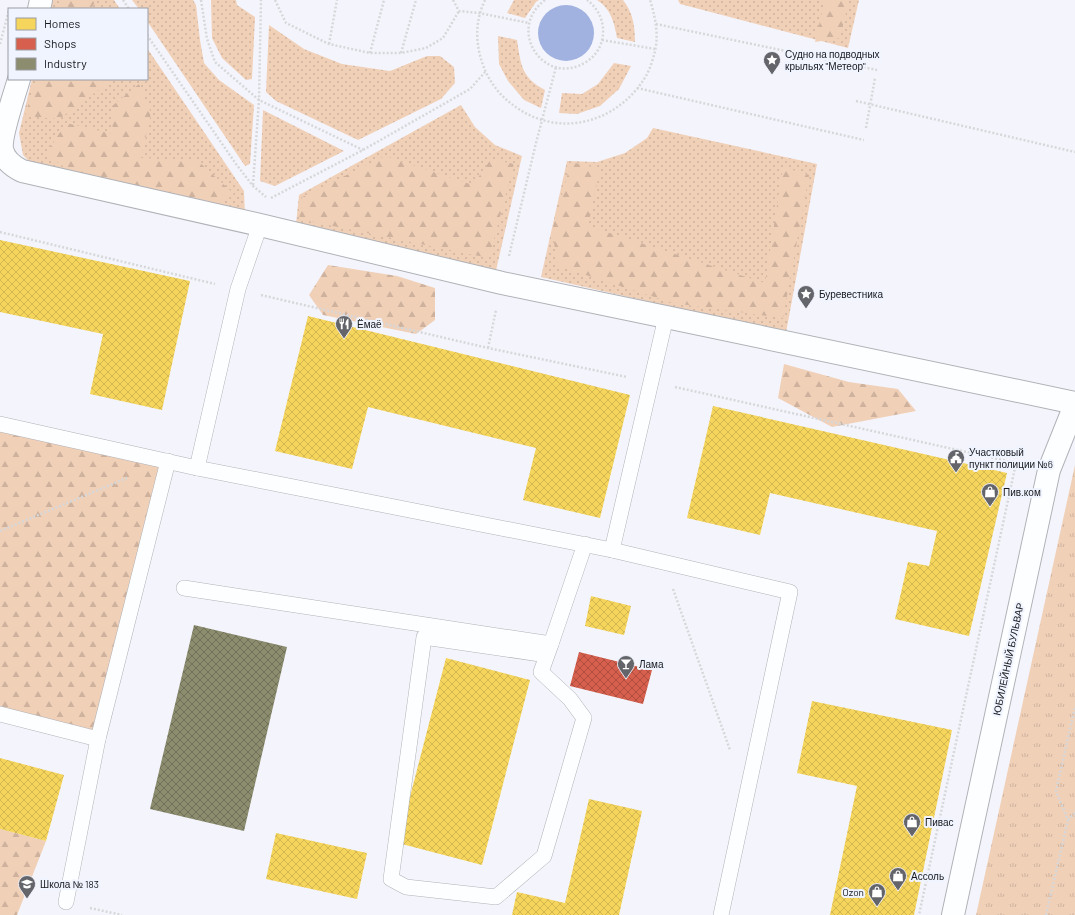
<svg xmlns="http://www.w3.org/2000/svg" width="1075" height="915" font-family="Barlow,sans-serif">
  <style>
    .grass { fill: url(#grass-dots) }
    .forest { fill: url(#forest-firs) }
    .park { fill: url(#park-tufts) }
    .water { fill: #a1b2e1 }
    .homes { fill: url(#homes-cross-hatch) }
    .shops { fill: url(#shops-cross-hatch) }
    .industry { fill: url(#industry-cross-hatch) }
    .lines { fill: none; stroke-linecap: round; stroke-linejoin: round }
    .lane-casing { stroke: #b0b2b7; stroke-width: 16 }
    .secondary-casing { stroke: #b0b2b7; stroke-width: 24 }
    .path { stroke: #d6d7d9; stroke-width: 2.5; stroke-dasharray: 2 2; stroke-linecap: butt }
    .lane { stroke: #fdfeff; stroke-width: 15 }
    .secondary { stroke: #fdfeff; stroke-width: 22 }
    .labels { text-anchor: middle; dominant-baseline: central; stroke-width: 4; stroke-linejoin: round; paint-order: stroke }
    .poi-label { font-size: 10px; fill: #16181c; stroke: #f0f4ff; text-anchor: start }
    .street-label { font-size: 10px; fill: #16181c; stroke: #f0f4ff }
  </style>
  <defs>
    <pattern id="grass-dots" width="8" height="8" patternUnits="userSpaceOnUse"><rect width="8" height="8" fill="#f1d0b8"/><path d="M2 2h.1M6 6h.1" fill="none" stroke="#ceb29e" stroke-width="1.8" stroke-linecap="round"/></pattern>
    <pattern id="forest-firs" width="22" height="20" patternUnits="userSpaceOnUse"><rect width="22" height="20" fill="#f1d0b8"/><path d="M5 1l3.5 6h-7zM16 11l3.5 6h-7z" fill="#ceb29e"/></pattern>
    <pattern id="park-tufts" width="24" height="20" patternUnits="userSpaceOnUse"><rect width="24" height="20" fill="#f1d0b8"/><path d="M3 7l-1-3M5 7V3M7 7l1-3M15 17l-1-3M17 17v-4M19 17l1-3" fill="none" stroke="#ceb29e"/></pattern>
    <pattern id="homes-cross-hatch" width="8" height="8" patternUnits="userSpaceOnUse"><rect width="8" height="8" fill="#f6d55c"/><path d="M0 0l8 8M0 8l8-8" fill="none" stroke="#d2b64f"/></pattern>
    <pattern id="shops-cross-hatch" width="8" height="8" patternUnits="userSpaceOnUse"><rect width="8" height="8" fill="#d6604d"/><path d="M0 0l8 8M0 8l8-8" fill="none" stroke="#ad4e3f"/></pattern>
    <pattern id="industry-cross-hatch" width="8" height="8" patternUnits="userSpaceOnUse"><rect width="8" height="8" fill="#8c8c6e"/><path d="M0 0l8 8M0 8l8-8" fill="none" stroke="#71715a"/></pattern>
  </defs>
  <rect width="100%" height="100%" fill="#f4f5fc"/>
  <g class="grass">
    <path d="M51 0H114L120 9H49Z"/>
    <path d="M132 0H193L196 5 200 40 204 63 219 80 254 105 250 164 245 166 147 21V9H139Z"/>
    <path d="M211 0H236L237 5 255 17 252 79 246 80 222 58 212 38Z"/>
    <path d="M514 0H539L536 2 525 18 507 13Z"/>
    <path d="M597 0H623C633 12 635 27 635 42L617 38C614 22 611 9 597 0Z"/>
    <path d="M678 0H859L848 48 680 4Z"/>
    <path d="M269 25 304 49 342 64 390 71 427 56H440L454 67 455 83 441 99 358 140 276 101 266 92Z"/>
    <path d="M498 36 517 40C521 65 521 77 545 90L541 108 524 100 508 81 499 64Z"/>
    <path d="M147 48 244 191 245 215 36 169 23 155 19 133 32 79H147Z"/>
    <path d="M614 63 631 66 619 89 600 106 577 114 559 113 562 93 582 94 598 84Z"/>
    <path d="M461 105 475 127 495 145 522 156 495 275 296 224 299 195Z"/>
    <path d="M263 110 344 151 275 186 260 181Z"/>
    <path d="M653 128 817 164 786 333 541 277 567 161 597 162 625 153 647 138Z"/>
  </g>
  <g class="forest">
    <path d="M60 0H96L91 9H57Z"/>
    <path d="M825 0H849L840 38 815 42Z"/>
    <path d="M36 79H114L59 119 25 116Z"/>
    <path d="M139 84 151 113 141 158 198 161 234 194 216 208 96 190 46 154 66 123 113 134 111 107Z"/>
    <path d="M385 156 473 185 491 159 514 164 489 258 299 219 302 197Z"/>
    <path d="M571 162 600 169 588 226 765 283 783 167 809 175 783 318 673 303 558 266 552 231Z"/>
    <path d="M328 265 397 276 435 288V320L416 334 323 315 309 295Z"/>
    <path d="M784 364 849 382 898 389 916 411 832 427 778 398Z"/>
    <path d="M0 424 168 461 98 739 0 714Z"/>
    <path d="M0 829 46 841 17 915H0Z"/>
  </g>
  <path class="park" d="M1075 465V915H976Z"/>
  <circle class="water" cx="566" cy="33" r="28"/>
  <g class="homes">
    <path d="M0 240 190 281 162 410 90 394 103 334 0 312Z"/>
    <path d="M308 316 630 395 600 518 523 500 536 448 368 407 352 469 275 451Z"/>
    <path d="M713 406 1007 473 969 636 895 619 908 562 929 566 937 531 770 493 760 535 687 518Z"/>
    <path d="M591 596 631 606 624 635 585 626Z"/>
    <path d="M446 658 530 680 482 865 398 843Z"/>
    <path d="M812 701 952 730 914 915H830L857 786 797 773Z"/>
    <path d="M0 758 64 775 46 841 0 829Z"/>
    <path d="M589 799 642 811 619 915H512L517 892 565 903Z"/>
    <path d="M276 833 367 853 357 899 266 879Z"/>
  </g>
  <path class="shops" d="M579 652 652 670 643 704 570 686Z"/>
  <path class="industry" d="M194 625 287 647 244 831 150 809Z"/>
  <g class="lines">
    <defs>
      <g id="lane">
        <path d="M666 317 612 550 790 592 721 915"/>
        <path d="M0 424 197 468 612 550"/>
        <path d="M197 468 238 289 260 225"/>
        <path d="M184 588 551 644 585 544"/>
        <path d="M547 655 424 637 391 879 406 887 496 897 544 856 584 718 570 699 541 672 551 644"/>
        <path d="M0 714 98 739"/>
        <path d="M66 902 98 739 168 461"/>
      </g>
      <g id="secondary">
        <path d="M39 9 41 0"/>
        <path d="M19 79C15 93 0 136 2 149 4 160 12 166 22 171L260 225 502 283 666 317 1075 403"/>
        <path d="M953 915 1049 470 1075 405"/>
      </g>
    </defs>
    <use href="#lane" class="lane-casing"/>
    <use href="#secondary" class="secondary-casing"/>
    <g class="path">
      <path d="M123 0 129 9"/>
      <path d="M201 0 207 39 215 62 259 100 363 150"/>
      <path d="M275 0 286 23 329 44 370 53H401L426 48 443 38 459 11"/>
      <path d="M453 0 459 11 479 13 529 23"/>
      <path d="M485 0C475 21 475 43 483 65 488 79 497 92 508 101 553 140 616 126 646 76 650 69 653 59 655 51 659 34 655 16 650 0"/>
      <path d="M545 0C505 30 545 88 586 62 596 56 602 46 603 34 604 21 598 8 587 0"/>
      <path d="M656 24 877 70"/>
      <path d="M147 35 236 164 253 186 266 197"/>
      <path d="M602 40 655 49"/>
      <path d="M0 44 9 10"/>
      <path d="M329 44 337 0"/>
      <path d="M370 53 384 0"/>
      <path d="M401 53 416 0"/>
      <path d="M637 88 864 140"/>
      <path d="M856 101 1075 152"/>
      <path d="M866 128 875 78"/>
      <path d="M253 185 259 100 261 0"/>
      <path d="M271 198 363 150 470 89 485 72"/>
      <path d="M0 232 215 284"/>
      <path d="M509 256 536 143 556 67"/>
      <path d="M261 295 488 348 627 377"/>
      <path d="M488 348 496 310"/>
      <path d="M675 387 1016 463 919 915"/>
      <path d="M0 531 127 478"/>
      <path d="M673 589 730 750"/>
      <path d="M1068 820 1075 813"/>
      <path d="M90 908 122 915"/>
      <path d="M1046 915 1068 820 1056 791 1075 707"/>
    </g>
    <use href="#lane" class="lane"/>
    <use href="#secondary" class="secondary"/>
  </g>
  <defs>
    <symbol id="sight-pin" viewBox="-11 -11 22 30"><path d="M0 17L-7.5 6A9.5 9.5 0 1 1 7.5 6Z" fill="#64656a" stroke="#f0f4ff"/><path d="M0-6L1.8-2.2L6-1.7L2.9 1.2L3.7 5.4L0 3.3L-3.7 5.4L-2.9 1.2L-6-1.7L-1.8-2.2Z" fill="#fff"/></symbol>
    <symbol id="restaurant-pin" viewBox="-11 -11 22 30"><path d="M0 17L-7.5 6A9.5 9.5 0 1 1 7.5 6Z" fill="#64656a" stroke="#f0f4ff"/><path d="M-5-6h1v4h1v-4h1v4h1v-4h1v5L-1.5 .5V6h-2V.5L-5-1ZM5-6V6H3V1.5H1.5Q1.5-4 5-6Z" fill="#fff"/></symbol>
    <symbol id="civic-pin" viewBox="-11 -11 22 30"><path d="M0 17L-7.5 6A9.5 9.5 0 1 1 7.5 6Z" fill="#64656a" stroke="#f0f4ff"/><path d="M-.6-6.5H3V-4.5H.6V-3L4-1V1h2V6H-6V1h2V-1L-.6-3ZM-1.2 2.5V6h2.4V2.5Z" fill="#fff"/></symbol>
    <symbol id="shop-pin" viewBox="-11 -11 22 30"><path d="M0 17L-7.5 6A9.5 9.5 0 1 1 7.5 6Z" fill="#64656a" stroke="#f0f4ff"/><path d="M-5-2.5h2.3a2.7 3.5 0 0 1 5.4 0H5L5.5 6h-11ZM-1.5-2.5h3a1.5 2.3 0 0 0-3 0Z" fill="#fff"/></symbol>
    <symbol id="bar-pin" viewBox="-11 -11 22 30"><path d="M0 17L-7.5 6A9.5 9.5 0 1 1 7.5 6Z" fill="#64656a" stroke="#f0f4ff"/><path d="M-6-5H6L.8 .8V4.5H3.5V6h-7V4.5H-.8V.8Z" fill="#fff"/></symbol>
    <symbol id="school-pin" viewBox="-11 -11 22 30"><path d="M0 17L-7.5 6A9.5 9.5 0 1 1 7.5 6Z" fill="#64656a" stroke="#f0f4ff"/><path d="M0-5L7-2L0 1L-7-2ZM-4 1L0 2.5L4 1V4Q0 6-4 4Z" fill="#fff"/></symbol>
  </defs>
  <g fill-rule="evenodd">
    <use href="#sight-pin" x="762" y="50" width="20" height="27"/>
    <use href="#sight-pin" x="796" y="284" width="20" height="27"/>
    <use href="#restaurant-pin" x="334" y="314" width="20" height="27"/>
    <use href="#civic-pin" x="946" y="448" width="20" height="27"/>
    <use href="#shop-pin" x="980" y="482" width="20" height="27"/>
    <use href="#bar-pin" x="616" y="654" width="20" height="27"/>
    <use href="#shop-pin" x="902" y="812" width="20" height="27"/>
    <use href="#shop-pin" x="888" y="866" width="20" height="27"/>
    <use href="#school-pin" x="17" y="874" width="20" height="27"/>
    <use href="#shop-pin" x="867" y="882" width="20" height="27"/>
  </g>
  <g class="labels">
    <g class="poi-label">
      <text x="785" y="54">Судно на подводных<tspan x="785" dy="12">крыльях "Метеор"</tspan></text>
      <text x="819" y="294">Буревестника</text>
      <text x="357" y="324">Ёмаё</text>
      <text x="969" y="452">Участковый<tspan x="969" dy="12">пункт полиции №6</tspan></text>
      <text x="1003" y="492">Пив.ком</text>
      <text x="639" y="664">Лама</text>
      <text x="925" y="822">Пивас</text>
      <text x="911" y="876">Ассоль</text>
      <text x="40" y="884">Школа № 183</text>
      <text x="864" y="892" text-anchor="end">Ozon</text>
    </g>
    <g class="street-label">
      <text transform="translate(1008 659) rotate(-78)">ЮБИЛЕЙНЫЙ БУЛЬВАР</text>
    </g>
  </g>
  <rect x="8" y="8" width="140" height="72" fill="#f0f4ff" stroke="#999ca4"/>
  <rect x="16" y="18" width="20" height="12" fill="#f6d55c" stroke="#999ca4"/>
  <text x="44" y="28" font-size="12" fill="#16181c">Homes</text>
  <rect x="16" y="38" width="20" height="12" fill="#d6604d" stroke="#999ca4"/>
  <text x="44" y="48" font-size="12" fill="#16181c">Shops</text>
  <rect x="16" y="58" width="20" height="12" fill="#8c8c6e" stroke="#999ca4"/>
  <text x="44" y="68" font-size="12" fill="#16181c">Industry</text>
</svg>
